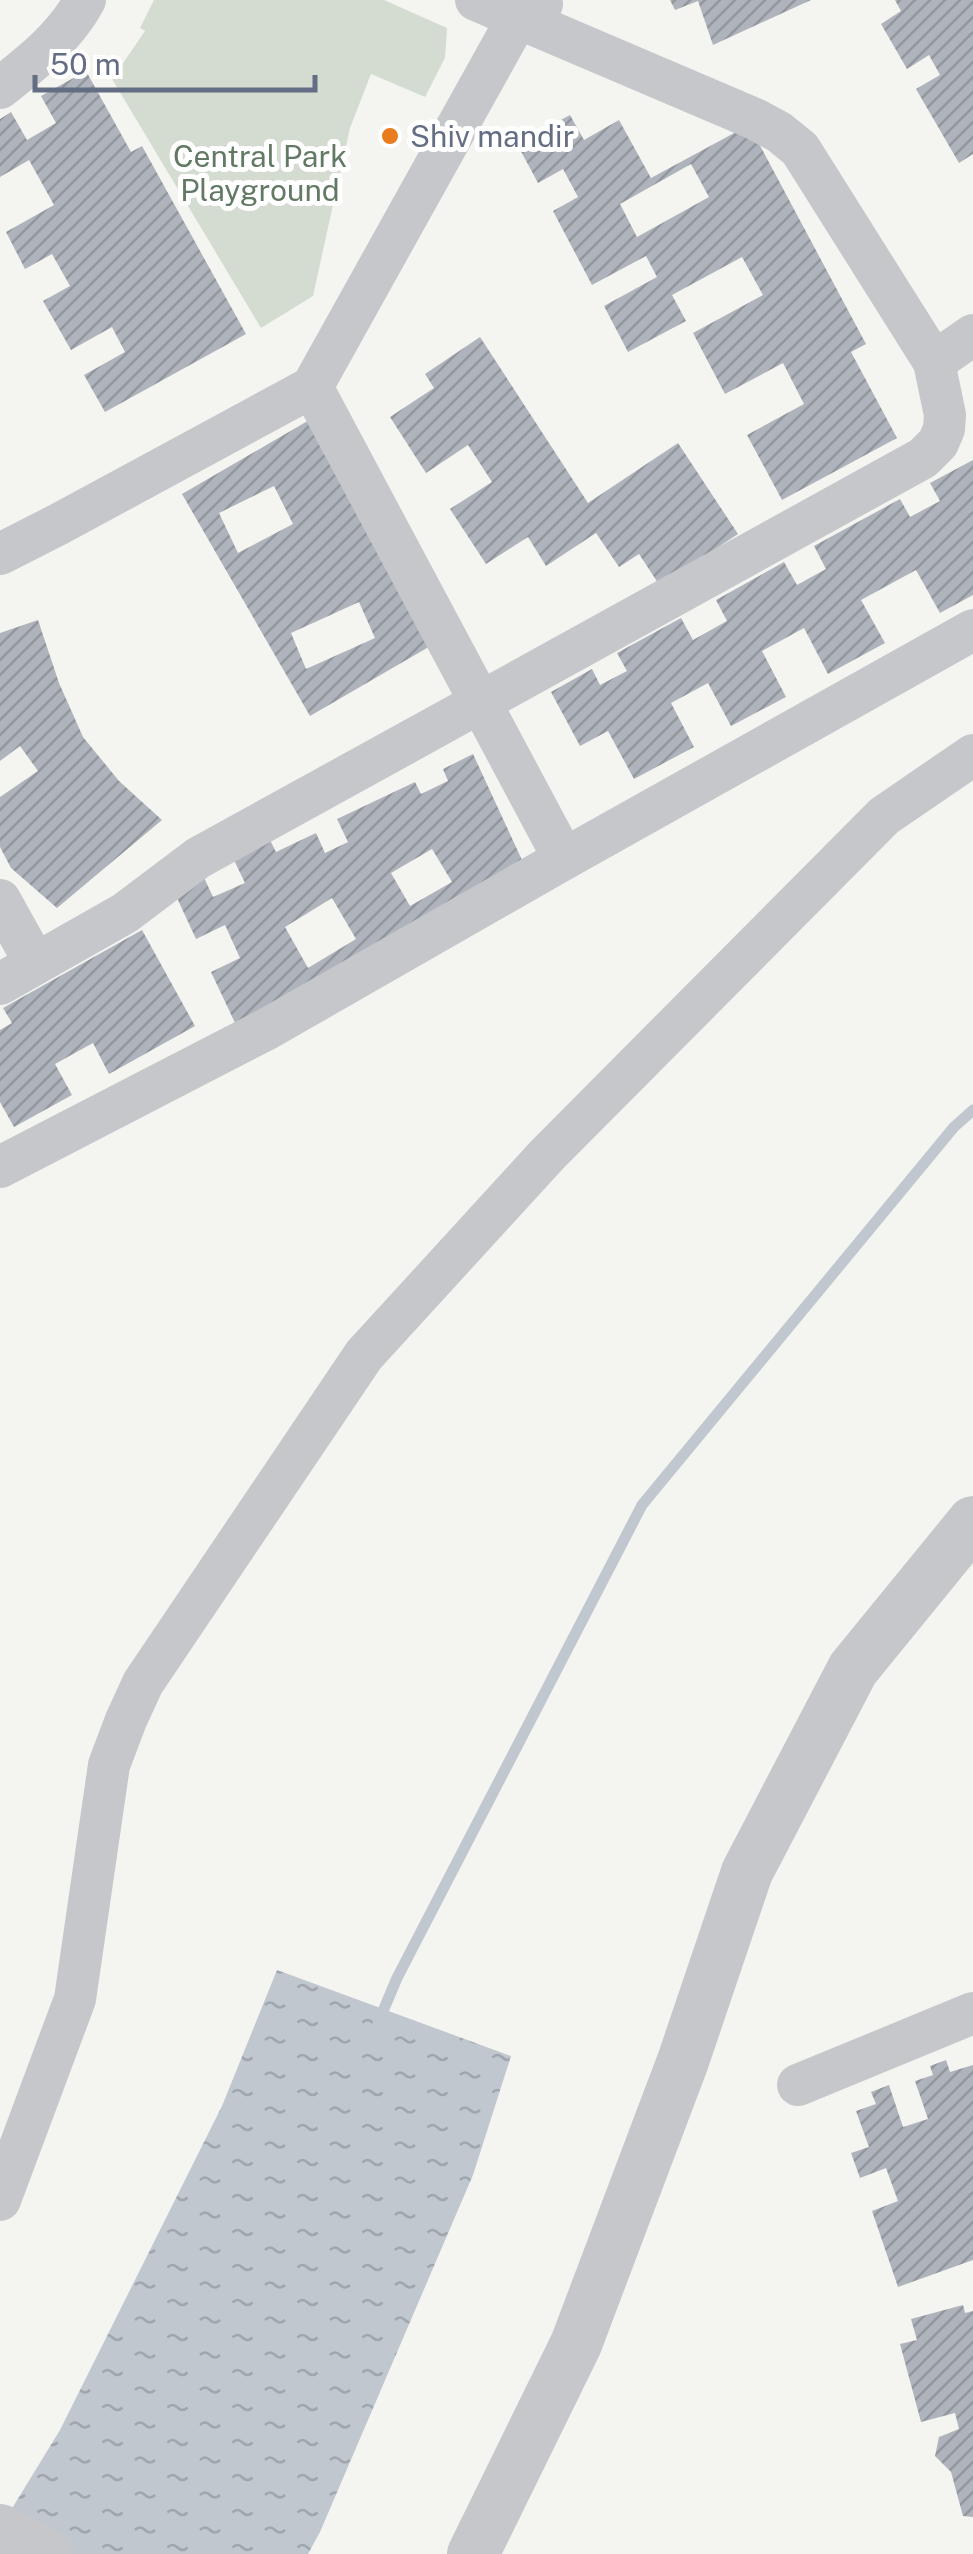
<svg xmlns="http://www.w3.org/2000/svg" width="973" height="2554" font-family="'Public Sans',sans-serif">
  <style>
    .green { fill: #d4dcd2 }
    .water { fill: url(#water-ripples) }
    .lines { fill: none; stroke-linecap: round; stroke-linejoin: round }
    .stream { stroke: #c0c7cf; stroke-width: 11 }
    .building { fill: url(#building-hatch); fill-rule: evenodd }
    .minor { stroke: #c5c7cb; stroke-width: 42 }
    .tertiary { stroke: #c5c7cb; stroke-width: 52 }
    .poi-dot { fill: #e97c1d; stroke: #fff; stroke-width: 4 }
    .labels { text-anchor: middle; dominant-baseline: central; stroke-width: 10; stroke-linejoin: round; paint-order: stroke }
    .poi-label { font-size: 30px; fill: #636d83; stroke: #fff; text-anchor: start }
    .park-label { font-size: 30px; fill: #627a63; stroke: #fff }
  </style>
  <defs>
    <pattern id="water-ripples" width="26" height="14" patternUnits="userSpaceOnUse" patternTransform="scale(2.5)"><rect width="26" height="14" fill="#c0c7cf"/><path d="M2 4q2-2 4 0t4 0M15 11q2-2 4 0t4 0" fill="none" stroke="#a0a6ad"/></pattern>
    <pattern id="building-hatch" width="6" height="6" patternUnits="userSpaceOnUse" patternTransform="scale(2.5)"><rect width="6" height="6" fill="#afb3bb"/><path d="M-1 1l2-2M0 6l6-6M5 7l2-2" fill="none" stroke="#92969d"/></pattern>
  </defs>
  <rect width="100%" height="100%" fill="#f4f5f1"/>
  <path class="green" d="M154 0H384L447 28 445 58 425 97 371 74 350 128 313 296 261 328 112 79 145 31 140 28Z"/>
  <path class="water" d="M277 1970 511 2056 473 2175 320 2532 308 2554H0V2528L60 2430 222 2106Z"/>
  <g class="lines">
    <path class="stream" d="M378 2023 397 1978 642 1505 954 1127 973 1110"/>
  </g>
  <g class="building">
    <path d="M670 0H811L713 45 698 1 675 10Z"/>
    <path d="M895 0H973V154L959 163 916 89 940 75 929 55 907 69 881 24 901 11Z"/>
    <path d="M86 71 131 152 142 146 246 334 105 412 84 375 125 352 112 327 71 350 43 301 70 286 52 254 25 269 6 232 54 205 29 160 0 177V119L11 112 27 140 56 123 41 96Z"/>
    <path d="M570 115 584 140 619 120 651 178 749 125 866 344 851 352 897 438 782 500 747 435 804 404 783 363 725 394 693 333 763 295 742 257 672 295 686 321 628 352 604 306 657 277 646 256 592 285 553 211 578 197 563 169 538 183 517 144ZM691 164 709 197 637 237 620 204Z"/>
    <path d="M480 337 588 503 678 443 738 534 660 586 639 554 619 567 596 533 546 566 528 537 486 564 450 509 492 482 468 445 426 473 390 417 434 388 425 374Z"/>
    <path d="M311 419 439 641 310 716 182 494ZM274 486 293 524 238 553 219 513ZM359 602 375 638 306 669 291 633Z"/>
    <path d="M973 460V595L940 613 916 570 861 600 885 643 828 674 804 628 762 651 786 697 731 726 708 683 671 703 694 747 634 779 608 731 580 746 551 692 592 669 600 685 627 671 617 653 681 618 693 640 727 621 716 600 784 562 797 585 826 569 814 546 900 499 910 517 940 501 930 483Z"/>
    <path d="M38 620 59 683 83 737 119 781 162 820 57 908 11 868 0 847V797L38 771 20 746 0 761V633Z"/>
    <path d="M473 754 528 873 237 1027 211 972 240 958 225 925 196 939 171 885 201 871 213 897 245 883 232 856 269 838 276 852 316 833 325 853 348 842 337 819 415 782 421 794 448 781 443 769ZM432 849 452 882 410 906 391 873ZM332 898 356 939 308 968 285 927Z"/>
    <path d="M142 930 195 1026 109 1074 93 1043 55 1064 72 1095 14 1127 0 1102V1030L12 1023 3 1008Z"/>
    <path d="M946 2060 950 2072 973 2065V2260L898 2287 872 2211 898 2201 886 2168 860 2178 851 2153 869 2147 856 2111 876 2104 871 2092 889 2085 903 2127 928 2119 915 2081 933 2075 930 2066Z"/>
    <path d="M963 2305 965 2313 973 2311V2517L963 2516 951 2472 935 2456 939 2437 959 2429 955 2413 921 2422 900 2344 917 2340 911 2319Z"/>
  </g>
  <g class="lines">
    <g class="minor">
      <path d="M0 88C33 62 65 37 85 0"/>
      <path d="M934 362 973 335"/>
      <path d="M312 387 564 859"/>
      <path d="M0 554 59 524 312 387 517 19 542 4"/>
      <path d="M0 900 35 963"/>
      <path d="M0 984 125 913 198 858 923 458 938 443 944 429 945 415 934 362 800 149 779 132 755 119 476 0"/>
      <path d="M0 1167 267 1029 564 859 973 630"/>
      <path d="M798 2085 973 2013"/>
      <path d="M0 2200 75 1999 109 1765 126 1720 143 1683 364 1355 547 1155 884 816 973 755"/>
    </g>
    <g class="tertiary">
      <path d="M0 2530 47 2554"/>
      <path d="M473 2554 576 2344 683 2061 747 1872 853 1669 973 1522"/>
    </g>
  </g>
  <circle class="poi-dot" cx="390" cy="136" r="10"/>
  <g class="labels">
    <g class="poi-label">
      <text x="410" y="136">Shiv mandir</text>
    </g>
    <g class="park-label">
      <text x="260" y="156">Central Park<tspan x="260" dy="34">Playground</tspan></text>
    </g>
  </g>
  <path d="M35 75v15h280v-15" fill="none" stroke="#636d83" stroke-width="5"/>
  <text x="50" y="75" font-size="30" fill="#636d83" stroke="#ffffff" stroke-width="8" paint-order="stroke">50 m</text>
</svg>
